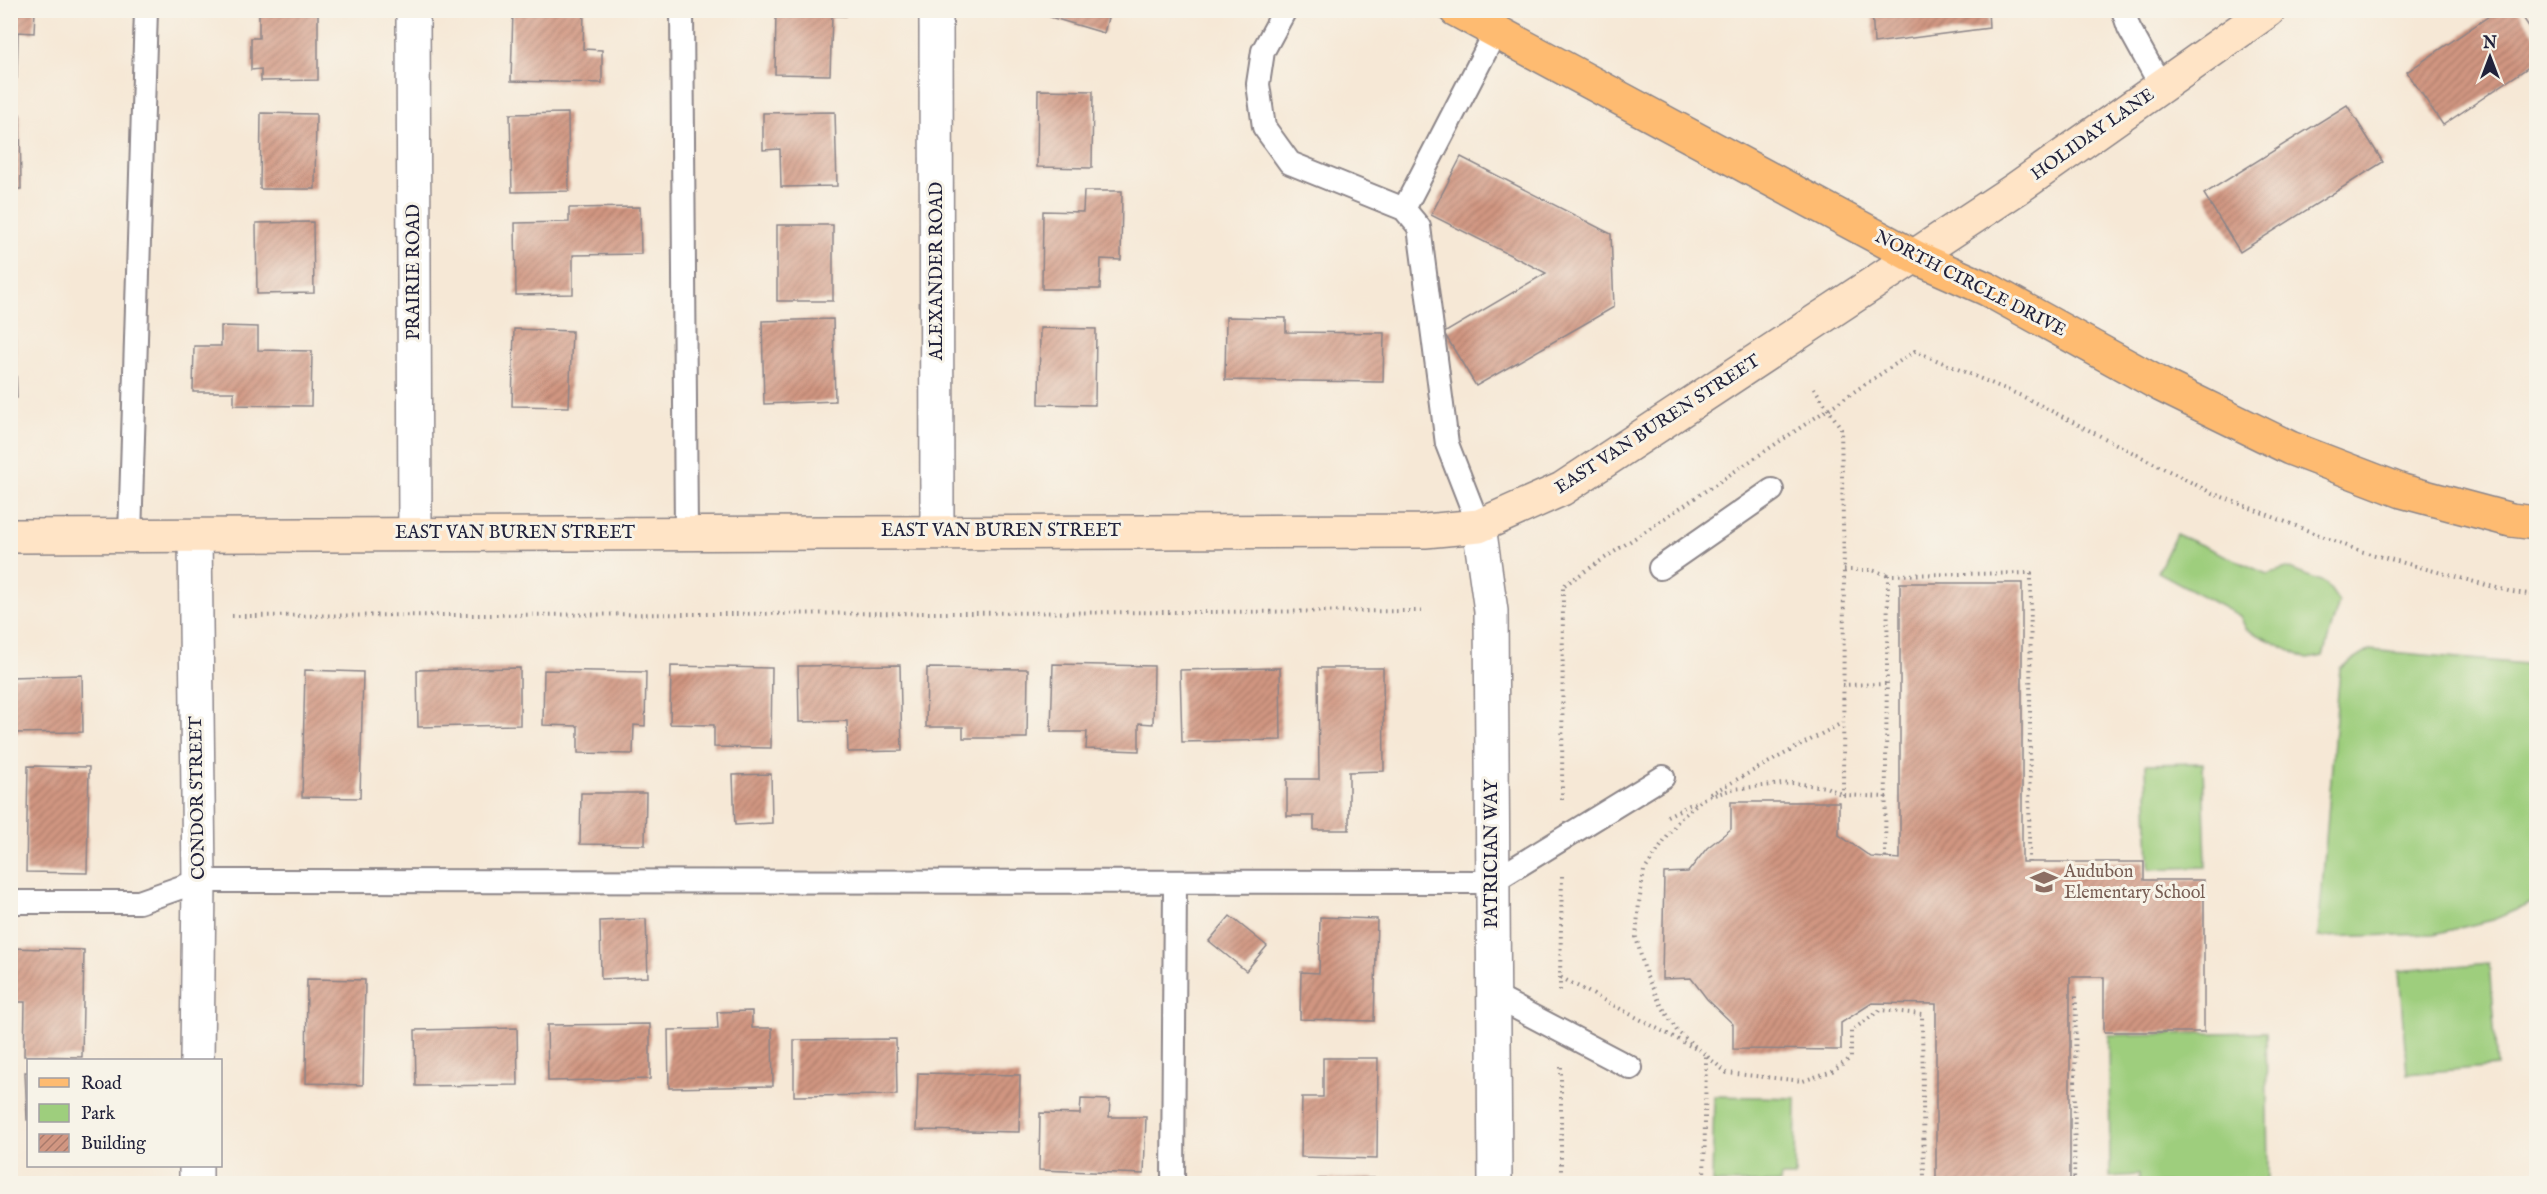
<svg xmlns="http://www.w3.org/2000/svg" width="2547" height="1194" font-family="'IM FELL English',serif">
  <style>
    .park { fill: #9ece7d; stroke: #60785c; stroke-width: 1.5 }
    .building { fill: url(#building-hatch) }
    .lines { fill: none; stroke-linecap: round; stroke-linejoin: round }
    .lane-casing { stroke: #8c8588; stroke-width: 26 }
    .street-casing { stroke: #8c8588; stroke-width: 36 }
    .secondary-casing { stroke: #8c8588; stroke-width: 36 }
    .primary-casing { stroke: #8c8588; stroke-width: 36 }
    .path { stroke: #8c8588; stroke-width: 4; stroke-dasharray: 1.5 4.5; stroke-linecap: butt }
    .lane { stroke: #fff; stroke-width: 22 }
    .street { stroke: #fff; stroke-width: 33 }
    .secondary { stroke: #ffe4c6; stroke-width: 33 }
    .primary { stroke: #febb71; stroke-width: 33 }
    .labels { text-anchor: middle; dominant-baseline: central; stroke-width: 6; stroke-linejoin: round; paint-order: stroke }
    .street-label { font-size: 18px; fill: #22223b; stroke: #f7f3e8 }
    .education-label { font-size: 18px; fill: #785e54; stroke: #f7f3e8; text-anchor: start }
  </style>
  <defs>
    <pattern id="building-hatch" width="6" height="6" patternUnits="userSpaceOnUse" patternTransform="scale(1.5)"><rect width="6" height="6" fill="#d19681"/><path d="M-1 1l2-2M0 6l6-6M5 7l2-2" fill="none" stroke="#a97a6b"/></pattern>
  </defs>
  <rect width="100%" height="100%" fill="#f7f3e8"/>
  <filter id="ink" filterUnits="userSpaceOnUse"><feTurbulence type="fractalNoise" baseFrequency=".0167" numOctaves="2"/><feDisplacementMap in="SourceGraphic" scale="12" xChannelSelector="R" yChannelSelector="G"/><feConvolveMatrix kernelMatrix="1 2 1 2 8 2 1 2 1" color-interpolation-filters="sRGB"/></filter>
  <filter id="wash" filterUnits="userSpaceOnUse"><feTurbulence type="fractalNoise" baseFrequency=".008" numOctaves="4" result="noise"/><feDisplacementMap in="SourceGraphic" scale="24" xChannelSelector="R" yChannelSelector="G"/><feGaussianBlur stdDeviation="1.35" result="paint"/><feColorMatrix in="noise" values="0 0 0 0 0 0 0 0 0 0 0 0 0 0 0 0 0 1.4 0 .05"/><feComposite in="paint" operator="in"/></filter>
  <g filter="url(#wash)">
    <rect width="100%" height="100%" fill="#f6e8d6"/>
    <g class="park">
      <path d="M2176 534 2267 574 2287 568 2326 583 2339 602 2323 656 2307 659 2246 629 2240 616 2158 572Z"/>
      <path d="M2369 650 2536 665V900L2534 902 2493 920 2434 934 2318 937 2340 668Z"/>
      <path d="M2203 763 2206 867 2149 869 2146 764Z"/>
      <path d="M2489 963 2497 1066 2407 1074 2399 971Z"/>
      <path d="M2266 1032 2268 1177 2263 1183 2139 1184V1175L2110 1177 2109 1035Z"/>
      <path d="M1714 1096 1796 1098 1795 1177H1781L1780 1183H1712Z"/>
    </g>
    <g id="blocks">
      <g class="building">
        <path d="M10 10H35L34 33 18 32 17 78H10Z"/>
        <path d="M259 10H318V80L261 81V69L251 70V38H259Z"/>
        <path d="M513 10H584L583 49 602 50V83L511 81Z"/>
        <path d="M776 10H846V16H832L830 75 775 74Z"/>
        <path d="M1052 10H1110L1104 33 1050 17Z"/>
        <path d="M1872 10H1988L1989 28 1874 43Z"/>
        <path d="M2498 10H2518L2536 37V62L2443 125 2407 72Z"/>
        <path d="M1038 90 1093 91 1092 168 1037 167Z"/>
        <path d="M2347 105 2383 162 2240 252 2204 194Z"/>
        <path d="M835 112 837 186 781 187 780 149 763 150V113Z"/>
        <path d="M261 113 316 114 315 189H260Z"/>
        <path d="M568 113 569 191 512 192 510 114Z"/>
        <path d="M10 114H20L21 189H10Z"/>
        <path d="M1461 157 1611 234 1614 307 1476 386 1444 333 1546 273 1431 215Z"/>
        <path d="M1084 191H1122L1121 260 1101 259 1100 289H1042L1043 211 1083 212Z"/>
        <path d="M640 207 641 254 573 255V294L516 295 515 223 569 222V208Z"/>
        <path d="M313 222 314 293 257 294 256 223Z"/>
        <path d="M10 224H15L16 297H10Z"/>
        <rect x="777" y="225" width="56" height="76"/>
        <path d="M1226 317 1286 318V332L1384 333 1383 382 1225 380Z"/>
        <path d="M833 319 835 401 764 404 762 321Z"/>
        <path d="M221 326 258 327V350L312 351 311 406 234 405V392H193L194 346H221Z"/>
        <path d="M1040 328 1096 329 1095 405 1039 404Z"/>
        <path d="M514 329 572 331 569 407 512 406Z"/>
        <path d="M10 331H15L17 398H10Z"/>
        <path d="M1900 583H2022V862H2144V880H2204V1032H2104V977H2070V1184H1936V1004L1872 1003 1841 1023V1050L1733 1049V1024L1707 999 1691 978 1662 979 1664 873 1688 872 1707 848 1731 829V802H1839V835L1871 857 1900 859Z"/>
        <path d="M1053 664 1154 666 1153 724 1139 723V751L1086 749 1087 732H1051Z"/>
        <path d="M900 665 902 751 848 752 847 721 799 722 798 666Z"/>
        <path d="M671 666 772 668 771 748 714 747V725L670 724Z"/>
        <path d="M520 668V725L418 727 417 670Z"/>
        <path d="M927 668 1028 669 1027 738H963V727H926Z"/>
        <path d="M1280 668 1281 740 1182 742 1180 670Z"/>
        <path d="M1318 668H1383L1384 771 1349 772V830H1314V816H1287V779H1319Z"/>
        <path d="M305 670 363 672 360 798 302 797Z"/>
        <path d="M544 670 646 672 645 726 634 725 633 754 578 753V726L543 725Z"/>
        <path d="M82 675 83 732 10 733V677Z"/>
        <path d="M28 766 89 767 87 873 26 872Z"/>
        <path d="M771 774 772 823 735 825 733 775Z"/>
        <path d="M581 793H646L645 845 580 844Z"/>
        <path d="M1230 916 1267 946 1246 971 1209 941Z"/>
        <path d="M1320 917 1377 919 1374 1021 1300 1019 1301 972 1319 973Z"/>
        <path d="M646 919 648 977 601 979 600 921Z"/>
        <path d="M10 948 84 950 82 1057 24 1056 25 1002H10Z"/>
        <path d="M307 979 365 980 363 1085 306 1083Z"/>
        <path d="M752 1011V1028H772L773 1086 669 1088 668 1030 718 1029 717 1012Z"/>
        <path d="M650 1024V1079L548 1081 547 1025Z"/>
        <path d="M517 1028 518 1085 416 1086 415 1030Z"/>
        <path d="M896 1039 897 1095 794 1096V1040Z"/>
        <path d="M1323 1058H1378L1377 1159 1301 1157 1302 1097H1323Z"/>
        <path d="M25 1072H28V1120H27Z"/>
        <path d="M918 1073 1020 1075 1019 1132 916 1130Z"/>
        <path d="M1081 1099 1110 1100 1109 1117H1146L1144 1174 1039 1170 1040 1113 1080 1114Z"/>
        <path d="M1374 1178V1184H1318V1179Z"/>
        <path d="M1208 1180 1251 1181V1184H1208Z"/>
      </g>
    </g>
  </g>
  <g filter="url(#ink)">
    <use href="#blocks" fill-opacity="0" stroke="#8c8588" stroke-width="1.5"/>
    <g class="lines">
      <defs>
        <g id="lane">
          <path d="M682 10 686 532"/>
          <path d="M1285 10 1263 51 1258 84 1264 127 1290 163 1404 209 1419 227 1447 444 1479 526"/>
          <path d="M2123 10 2129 28 2161 86"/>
          <path d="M1404 209 1496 31"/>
          <path d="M130 536 146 10"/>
          <path d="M1660 568 1772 490"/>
          <path d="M10 902H139L199 881 1492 882 1663 777"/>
          <path d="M1494 996 1631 1068"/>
          <path d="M1173 1184 1175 882"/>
        </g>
        <g id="street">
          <path d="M413 10 415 534"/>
          <path d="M936 10 937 531"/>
          <path d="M1479 526 1491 611 1495 1184"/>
          <path d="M195 536 199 881 197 1060"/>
          <path d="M196 1184V1166"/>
        </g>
        <path id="secondary" d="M10 536 1425 531 1479 526 1562 489 2016 189 2269 10"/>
        <path id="primary" d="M1456 10 1915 257 1987 289 2161 385 2290 448 2402 491 2511 520 2536 523"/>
      </defs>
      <use href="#lane" class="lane-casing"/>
      <use href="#street" class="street-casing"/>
      <use href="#secondary" class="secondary-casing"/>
      <use href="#primary" class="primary-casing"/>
      <g class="path">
        <path d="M1814 388 1841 428 1844 570 1843 795"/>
        <path d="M1844 570H1872L1888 575"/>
        <path d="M232 616 1426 611"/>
        <path d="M1842 685 1887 684"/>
        <path d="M1710 794 1842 723"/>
        <path d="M1887 797 1843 795 1826 787 1793 783 1733 789 1702 799 1678 821 1644 871 1639 903 1636 937 1646 975 1660 1003 1677 1031 1727 1073 1803 1081 1832 1071 1851 1058V1031L1880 1010 1922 1014 1924 1184"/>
        <path d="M1562 800 1563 586 1915 351 2024 397 2212 493 2360 551 2512 592 2536 595"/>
        <path d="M1667 816 1698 801"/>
        <path d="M1885 858 1888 575 2031 573 2029 862"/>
        <path d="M1562 876 1560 977 1698 1050"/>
        <path d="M1560 977V994"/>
        <path d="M1561 1067V1184"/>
        <path d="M1704 1184 1706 1055"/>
        <path d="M2074 1184 2076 992"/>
      </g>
      <use href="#lane" class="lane"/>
      <use href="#street" class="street"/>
      <use href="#secondary" class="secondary"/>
      <use href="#primary" class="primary"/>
    </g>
  </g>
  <defs>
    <symbol id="school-bare" viewBox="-9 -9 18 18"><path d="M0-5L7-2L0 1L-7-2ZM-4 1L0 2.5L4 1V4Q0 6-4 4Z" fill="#8d6e63" stroke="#f7f3e8" stroke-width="2.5" paint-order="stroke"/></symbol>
  </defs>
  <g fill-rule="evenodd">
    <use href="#school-bare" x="2025" y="863" width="38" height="38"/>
  </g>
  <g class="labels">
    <g class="street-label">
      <text transform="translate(2093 135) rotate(-35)">HOLIDAY LANE</text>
      <text transform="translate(937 271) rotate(-90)">ALEXANDER ROAD</text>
      <text transform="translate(414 272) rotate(-90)">PRAIRIE ROAD</text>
      <text transform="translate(1970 284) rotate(27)">NORTH CIRCLE DRIVE</text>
      <text transform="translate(1658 425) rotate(-33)">EAST VAN BUREN STREET</text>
      <text x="1001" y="531">EAST VAN BUREN STREET</text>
      <text x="515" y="533">EAST VAN BUREN STREET</text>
      <text transform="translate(198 798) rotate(-91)">CONDOR STREET</text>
      <text transform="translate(1492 854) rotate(-90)">PATRICIAN WAY</text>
    </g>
    <g class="education-label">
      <text x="2064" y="872">Audubon<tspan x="2064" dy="21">Elementary School</tspan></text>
    </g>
  </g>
  <rect width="2547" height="1194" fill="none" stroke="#f7f3e8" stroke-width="36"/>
  <rect x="27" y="1059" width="195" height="108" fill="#f7f3e8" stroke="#a29fa3" stroke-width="1.5"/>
  <rect x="39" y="1078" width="30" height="9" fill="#febb71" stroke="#a29fa3" stroke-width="1.5"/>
  <text x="81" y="1089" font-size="18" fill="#22223b">Road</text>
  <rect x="39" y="1104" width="30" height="18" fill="#9ece7d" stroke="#a29fa3" stroke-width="1.5"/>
  <text x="81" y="1119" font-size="18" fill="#22223b">Park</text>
  <rect x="39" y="1134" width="30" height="18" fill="url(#building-hatch)" stroke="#a29fa3" stroke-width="1.5"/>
  <text x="81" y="1149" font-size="18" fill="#22223b">Building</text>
  <g transform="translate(2490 57)" stroke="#f7f3e8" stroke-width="4.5" paint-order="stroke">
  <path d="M0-4.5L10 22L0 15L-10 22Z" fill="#22223b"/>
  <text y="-9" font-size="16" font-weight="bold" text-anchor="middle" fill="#22223b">N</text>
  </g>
</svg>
